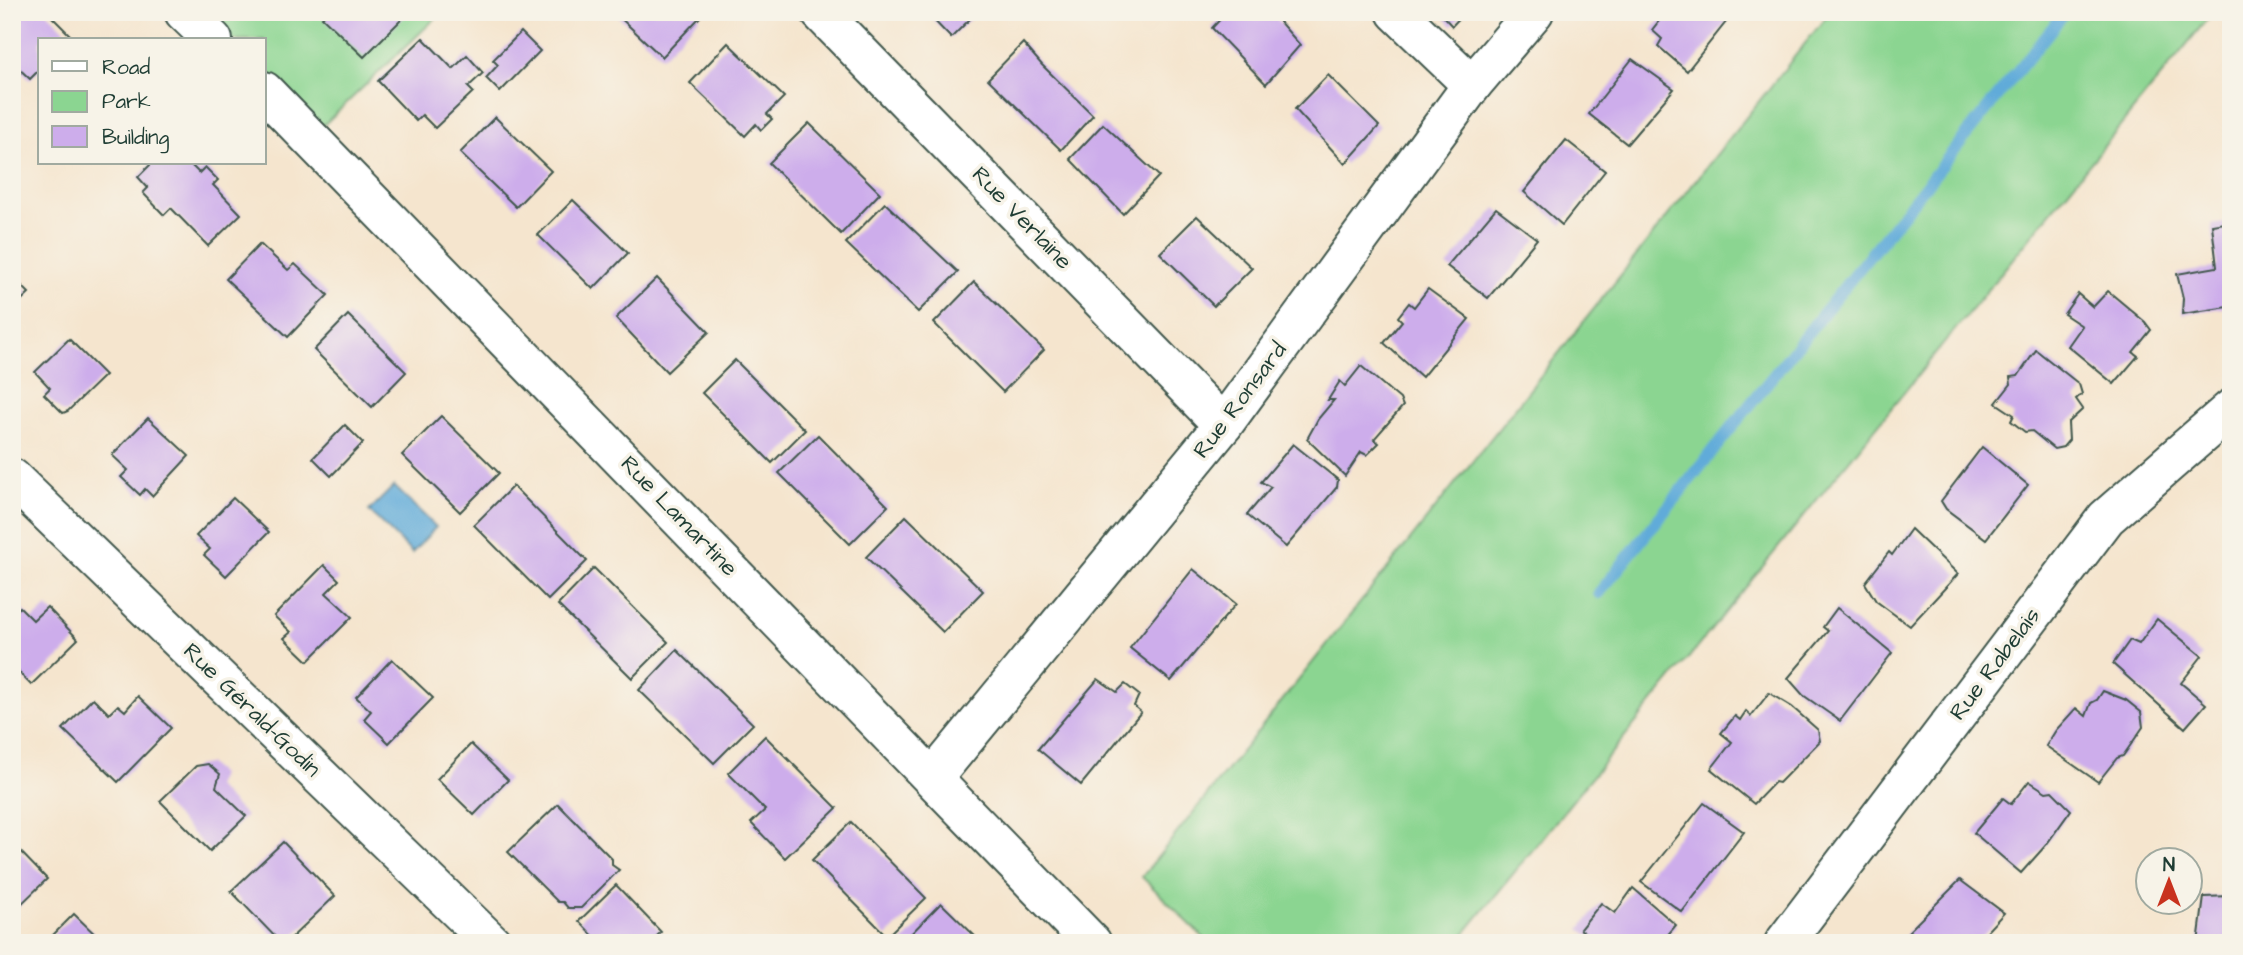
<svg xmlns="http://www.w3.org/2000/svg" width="2243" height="955" font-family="'Architects Daughter',sans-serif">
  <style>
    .green { fill: #8bd591; stroke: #558962; stroke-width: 2 }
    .water { fill: #61abd9; stroke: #407486; stroke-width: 2 }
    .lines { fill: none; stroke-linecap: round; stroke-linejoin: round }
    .stream { stroke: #61abd9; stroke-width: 12 }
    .building { fill: #cdadeb }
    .minor-casing { stroke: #3f564b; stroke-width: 42 }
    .minor { stroke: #fff; stroke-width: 38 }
    .labels { text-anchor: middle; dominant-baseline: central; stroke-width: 7; stroke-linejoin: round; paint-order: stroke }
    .street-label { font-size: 23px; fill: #1f3d34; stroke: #f7f3e8 }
  </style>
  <rect width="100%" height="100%" fill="#f7f3e8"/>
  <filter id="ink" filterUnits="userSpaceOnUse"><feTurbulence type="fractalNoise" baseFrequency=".0143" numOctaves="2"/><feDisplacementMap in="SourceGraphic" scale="14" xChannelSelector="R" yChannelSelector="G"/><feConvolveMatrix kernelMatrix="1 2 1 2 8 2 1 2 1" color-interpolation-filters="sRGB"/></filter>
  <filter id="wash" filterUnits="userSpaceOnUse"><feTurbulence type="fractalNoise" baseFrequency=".00686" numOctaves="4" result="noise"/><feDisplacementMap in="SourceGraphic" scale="28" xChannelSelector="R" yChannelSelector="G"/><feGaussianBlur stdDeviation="1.57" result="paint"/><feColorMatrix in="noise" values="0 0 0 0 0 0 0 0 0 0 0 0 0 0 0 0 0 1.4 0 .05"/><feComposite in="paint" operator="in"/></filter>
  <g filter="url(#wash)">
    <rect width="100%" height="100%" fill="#f5e5ce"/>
    <g class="green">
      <path d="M186 12H442L311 137 264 90V40H214Z"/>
      <path d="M1830 12H2213L1457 943H1209L1142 877Z"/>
    </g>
    <path class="water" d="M394 486 436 527 412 553 369 511Z"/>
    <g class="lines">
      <path class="stream" d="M1599 593 2065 12"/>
    </g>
    <g id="blocks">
      <g class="building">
        <path d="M12 12H47L72 37 69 40H40V69L30 79 12 62Z"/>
        <path d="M327 12H409L364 57 322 17Z"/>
        <path d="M614 12H695L700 17 662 57Z"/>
        <path d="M926 12H977L951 38Z"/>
        <path d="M1227 12H1271L1300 45 1266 84 1212 28Z"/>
        <path d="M1439 12H1465L1452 26Z"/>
        <path d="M1666 12H1734L1687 71 1658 46 1662 39 1652 30Z"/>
        <path d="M521 32 540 51 500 92 486 78 498 65 493 60Z"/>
        <path d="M423 38 453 69 467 55 483 73 468 87 473 92 435 128 422 115 416 121 378 81Z"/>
        <path d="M728 43 784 97 767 114 772 119 761 130 756 124 745 136 690 83Z"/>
        <path d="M1023 43 1042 65 1093 115 1061 150 988 79Z"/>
        <path d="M1632 59 1674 89 1627 144 1589 114Z"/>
        <path d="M1328 75 1379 126 1345 164 1295 109Z"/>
        <path d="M495 117 551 171 516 207 460 153Z"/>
        <path d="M809 123 880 193 841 234 769 163Z"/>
        <path d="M1103 124 1159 176 1123 214 1070 159Z"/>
        <path d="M1566 140 1605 171 1562 225 1524 192Z"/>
        <path d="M152 163H189L199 173 205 167 218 180 213 185 241 214 208 246 171 208 164 215 143 193 148 188 138 177Z"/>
        <path d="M573 200 628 253 593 289 538 235Z"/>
        <path d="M885 203 958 272 918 312 846 243Z"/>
        <path d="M1496 208 1537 239 1488 298 1447 266Z"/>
        <path d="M1197 216 1252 268 1214 306 1160 253Z"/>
        <path d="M2231 222V316H2228V307L2182 314 2183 298 2177 274 2217 267 2212 225Z"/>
        <path d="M260 244 288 270 295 264 328 295 288 337 226 279Z"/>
        <path d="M12 276 29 293 12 309Z"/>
        <path d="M657 278 709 332 667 372 616 318Z"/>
        <path d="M974 282 1044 350 1003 392 934 323Z"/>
        <path d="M1428 289 1469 319 1422 377 1384 343 1402 321 1398 317 1409 303 1414 307Z"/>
        <path d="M2108 291 2145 322 2151 330 2133 352 2138 356 2114 384 2068 346 2082 326 2064 314 2078 294 2093 307Z"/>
        <path d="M348 315 406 372 372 407 314 350Z"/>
        <path d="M69 339 105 375 68 411 63 413 44 394 50 388 35 372Z"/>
        <path d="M2036 350 2079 384 2082 394 2076 399 2083 409 2068 423 2069 440 2063 447 2054 449 2032 431 2025 432 2011 421 2014 415 1996 403 2011 384 2010 377 2018 376Z"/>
        <path d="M735 360 805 430 772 463 702 393Z"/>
        <path d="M1361 366 1400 399 1403 406 1374 439 1379 443 1367 455 1361 452 1345 476 1307 439 1318 419 1334 400H1328L1340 381 1345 386Z"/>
        <path d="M441 416 499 473 460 512 402 455Z"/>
        <path d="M148 418 189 456 152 496 145 489 140 495 121 477 128 470 112 455Z"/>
        <path d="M345 425 363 443 331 476 313 458Z"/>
        <path d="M818 435 888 506 850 544 779 473Z"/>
        <path d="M1293 444 1338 480 1337 487 1286 547 1247 515 1271 487 1261 482Z"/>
        <path d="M1982 447 2028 485 1986 539 1946 509 1941 501Z"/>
        <path d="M513 486 587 561 548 600 474 525Z"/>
        <path d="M233 498 269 532 226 576 204 555 210 549 196 536Z"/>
        <path d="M906 516 983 591 943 632 866 557Z"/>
        <path d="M1911 529 1958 574 1910 626 1876 601 1865 583 1889 552 1892 555Z"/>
        <path d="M324 565 339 580 326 593 352 617 308 661 284 638 291 632 274 616Z"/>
        <path d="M594 568 668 642 632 678 558 605Z"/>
        <path d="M1193 569 1236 604 1171 681 1130 648Z"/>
        <path d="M20 607 33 620 47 607 78 639 31 685 12 665V615Z"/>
        <path d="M1837 608 1892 653 1840 721 1803 695 1788 678 1828 631 1823 627Z"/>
        <path d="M2157 619 2202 656 2181 683 2206 704 2185 728 2113 664 2130 640 2139 644Z"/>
        <path d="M677 650 753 724 714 763 639 690Z"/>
        <path d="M392 659 433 698 389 743 364 719 371 711 356 697Z"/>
        <path d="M1098 679 1117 692 1125 684 1139 695 1134 706 1141 712 1081 785 1038 749Z"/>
        <path d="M2103 691 2126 700 2141 712 2143 727 2123 756 2117 758 2098 782 2046 746 2056 730 2076 708 2086 716 2091 703 2097 700Z"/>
        <path d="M1769 693 1792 707 1818 730 1820 741 1779 783 1775 782 1754 804 1711 769 1732 742 1721 733 1735 716 1740 720 1746 711 1751 716Z"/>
        <path d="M138 696 171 728 118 782 63 729 93 698 109 714 118 705 125 711Z"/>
        <path d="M765 736 837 808 785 858 751 823 765 810 728 773Z"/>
        <path d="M471 744 508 780 474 815 437 779Z"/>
        <path d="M208 764 220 774 216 787 246 816 210 851 160 801 196 766Z"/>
        <path d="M2029 781 2046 792 2052 791 2071 810 2046 845 2021 873 1974 833 2003 798 2011 804Z"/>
        <path d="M1704 803 1744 832 1682 912 1641 882Z"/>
        <path d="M558 804 612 859V865L619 870 581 908H568L563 902H558L508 852Z"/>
        <path d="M851 822 926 898 887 936 812 860Z"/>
        <path d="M283 842 335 896 286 943H281L231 891Z"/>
        <path d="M12 843 47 879 12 913Z"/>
        <path d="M1960 880 2004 913 1976 943H1897Z"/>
        <path d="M616 885 661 932 650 943H600L579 921Z"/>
        <path d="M1633 888 1676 925 1661 943H1589L1592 938 1580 929 1601 903 1615 913Z"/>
        <path d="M2231 896V943H2198L2204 897Z"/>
        <path d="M941 903 982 943H902Z"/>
        <path d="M74 914 104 943H45Z"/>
      </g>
    </g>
  </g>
  <g filter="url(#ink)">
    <use href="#blocks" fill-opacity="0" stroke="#3f564b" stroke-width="2"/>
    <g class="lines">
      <defs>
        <g id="minor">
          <path d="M184 12 213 40"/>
          <path d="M820 12 1223 425"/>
          <path d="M1396 12 1472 85"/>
          <path d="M264 91 1092 943"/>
          <path d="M12 478 492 943"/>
          <path d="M933 778 1223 425 1472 85 1534 12"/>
          <path d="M1784 943 2106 518 2231 409"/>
        </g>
      </defs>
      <use href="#minor" class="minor-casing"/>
      <use href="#minor" class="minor"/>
    </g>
  </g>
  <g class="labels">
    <g class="street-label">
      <text transform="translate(1022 218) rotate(46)">Rue Verlaine</text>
      <text transform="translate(1240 400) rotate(-53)">Rue Ronsard</text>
      <text transform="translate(679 516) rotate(46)">Rue Lamartine</text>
      <text transform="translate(1995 664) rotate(-53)">Rue Rabelais</text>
      <text transform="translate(252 710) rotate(44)">Rue Gérald-Godin</text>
    </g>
  </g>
  <rect width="2243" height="955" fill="none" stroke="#f7f3e8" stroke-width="42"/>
  <rect x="38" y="38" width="228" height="126" fill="#f7f3e8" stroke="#a1aaa0" stroke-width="2"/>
  <rect x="52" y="61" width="35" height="10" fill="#ffffff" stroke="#a1aaa0" stroke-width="2"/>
  <text x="102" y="74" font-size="21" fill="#1f3d34">Road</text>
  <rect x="52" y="91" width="35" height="21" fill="#8bd591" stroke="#a1aaa0" stroke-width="2"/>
  <text x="102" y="108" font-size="21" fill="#1f3d34">Park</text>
  <rect x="52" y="126" width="35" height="21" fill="#cdadeb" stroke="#a1aaa0" stroke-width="2"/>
  <text x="102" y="144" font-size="21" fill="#1f3d34">Building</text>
  <g transform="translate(2169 881)"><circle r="33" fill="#f7f3e8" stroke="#a1aaa0" stroke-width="2"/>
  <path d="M0-5L12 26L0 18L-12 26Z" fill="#c8321e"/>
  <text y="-10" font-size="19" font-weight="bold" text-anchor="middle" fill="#1f3d34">N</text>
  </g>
</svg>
